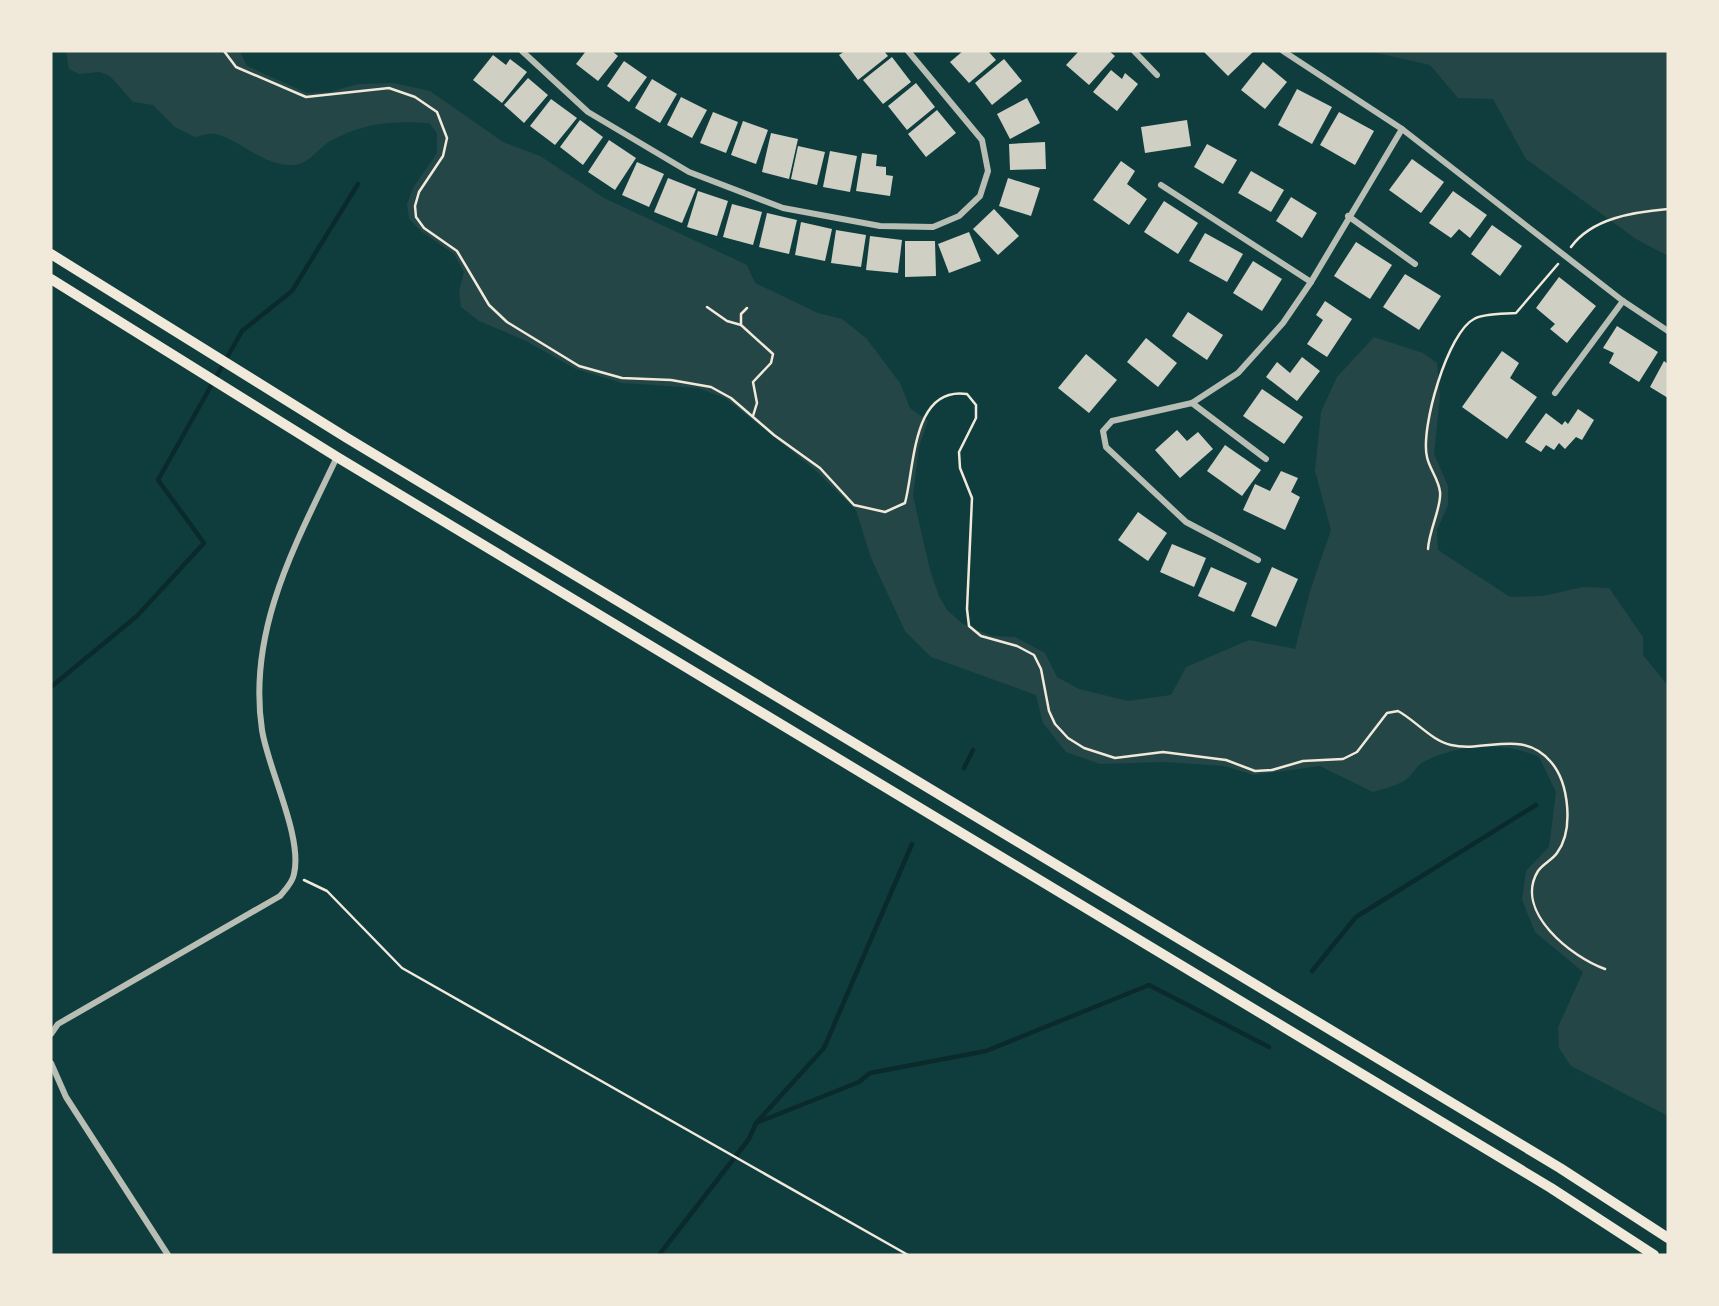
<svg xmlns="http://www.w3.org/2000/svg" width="1719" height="1306" font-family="Overpass,sans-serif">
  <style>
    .green { fill: #244646 }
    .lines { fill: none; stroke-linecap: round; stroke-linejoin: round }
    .stream { stroke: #0a2a2b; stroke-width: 4.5 }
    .building { fill: #cfcfc3 }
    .path { stroke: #f1e9da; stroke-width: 2.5 }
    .minor { stroke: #b8beb3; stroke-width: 6 }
    .trunk { stroke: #f1e9da; stroke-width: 10 }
  </style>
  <rect width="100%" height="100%" fill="#0f3d3e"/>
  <g class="green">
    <path d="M66 51H240L247 66 307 93 330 92 358 84 393 83 430 91 503 142 540 156 604 198 747 265 755 283 818 313 842 319 866 338 900 383 910 408 928 421 919 447 913 496 930 570 939 596 947 610 963 624 992 636 1015 637 1045 653 1057 677 1079 689 1128 701 1171 695 1186 667 1249 640 1295 649 1310 591 1331 530 1315 471 1321 412 1337 377 1374 337 1423 353 1437 363 1440 397 1434 454 1448 486V505L1437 530 1438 550 1510 597 1543 596 1583 587 1609 588 1643 637V655L1668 686V1116L1571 1066 1559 1048 1558 1027 1583 972 1535 932 1522 900 1526 871 1549 847 1556 792 1539 757C1504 741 1458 744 1423 762 1415 767 1412 776 1404 781 1395 786 1383 789 1373 792L1320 766 1254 775 1224 766 1164 762 1100 764 1066 752 1043 723 1036 695 931 657 905 631 871 558 856 510 813 468 725 398 698 388 622 383 576 369 524 340 479 321 461 307 459 291 464 272 454 254 422 232 409 219 407 204 413 188 437 153V133L429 123C392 121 368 122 334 139 319 146 311 163 295 165 264 167 244 142 216 134 210 132 201 136 195 137L175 127 153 105 133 102 110 76 99 72 79 74 69 69Z"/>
    <path d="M1368 51H1668V256L1636 239 1526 159 1493 99 1458 98 1430 65Z"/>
  </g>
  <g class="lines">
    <g class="stream">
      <path d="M51 687 137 616 204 543 158 480 242 331 292 291 358 184"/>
      <path d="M964 768 973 750"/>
      <path d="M1312 971 1356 917 1536 805"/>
      <path d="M756 1123 859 1082 870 1073 986 1051 1149 985 1269 1047"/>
      <path d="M659 1255 749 1139 756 1123 824 1048 912 844"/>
    </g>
  </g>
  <g class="building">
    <path d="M586 51H612L618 56 598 81 576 64Z"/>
    <path d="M845 51H884L888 56 858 80 839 55Z"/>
    <path d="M963 51H988L996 60 969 83 950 62Z"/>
    <path d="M1079 51H1109L1115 56 1089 85 1066 65Z"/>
    <path d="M1203 51H1252L1253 52 1228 76Z"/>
    <path d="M493 55 506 65 510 59 527 72 502 103 473 80Z"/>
    <path d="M892 57 911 82 883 104 863 80Z"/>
    <path d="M1004 59 1022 81 992 105 975 83Z"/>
    <path d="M624 61 647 77 629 102 607 86Z"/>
    <path d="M1263 62 1287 82 1265 109 1241 90Z"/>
    <path d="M1111 70 1122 79 1125 73 1138 84 1117 111 1093 92Z"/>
    <path d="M528 78 548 95 524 123 504 105Z"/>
    <path d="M652 79 677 94 660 123 635 108Z"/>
    <path d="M916 83 935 107 907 130 888 106Z"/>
    <path d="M1297 89 1332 107 1312 144 1278 125Z"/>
    <path d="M681 97 707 110 692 138 667 125Z"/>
    <path d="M1027 98 1040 123 1010 139 997 114Z"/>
    <path d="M551 99 577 118 555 145 530 126Z"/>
    <path d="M937 110 956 133 926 157 908 134Z"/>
    <path d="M713 112 738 122 726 153 700 143Z"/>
    <path d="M1339 112 1374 131 1355 165 1320 145Z"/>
    <path d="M580 120 603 137 583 165 560 147Z"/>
    <path d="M1187 120 1191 146 1145 153 1141 127Z"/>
    <path d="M743 121 768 130 756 164 731 155Z"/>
    <path d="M771 133 798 139 789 179 762 172Z"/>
    <path d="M609 140 636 158 615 190 588 172Z"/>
    <path d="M1045 142 1046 169 1010 170 1009 144Z"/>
    <path d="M1207 144 1237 160 1223 184 1194 167Z"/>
    <path d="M798 146 825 152 817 185 791 179Z"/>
    <path d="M830 151 857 156 850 192 823 187Z"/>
    <path d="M862 153 877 155 876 166 886 167V175L893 176 890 196 856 191Z"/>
    <path d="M1412 159 1444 182 1421 213 1389 190Z"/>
    <path d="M1121 161 1135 171 1127 184 1147 199 1129 225 1093 200Z"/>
    <path d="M637 162 664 174 649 207 622 195Z"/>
    <path d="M1251 171 1284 190 1271 212 1238 193Z"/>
    <path d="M668 178 696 189 682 223 654 212Z"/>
    <path d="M1008 178 1040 188 1031 216 999 206Z"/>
    <path d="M698 191 728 201 717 236 687 227Z"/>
    <path d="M1453 191 1487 215 1470 238 1459 229 1451 238 1429 223Z"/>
    <path d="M1291 197 1317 213 1302 238 1276 221Z"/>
    <path d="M1164 201 1198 223 1178 254 1144 232Z"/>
    <path d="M732 204 762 212 753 245 723 237Z"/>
    <path d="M994 209 1019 236 998 255 973 229Z"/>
    <path d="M767 213 797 220 789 254 759 247Z"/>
    <path d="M801 222 832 229 825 261 795 255Z"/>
    <path d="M1492 225 1522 246 1500 276 1471 254Z"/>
    <path d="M836 230 866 235 861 267 831 263Z"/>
    <path d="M969 232 981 261 949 273 938 244Z"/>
    <path d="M1205 233 1243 254 1227 282 1189 261Z"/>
    <path d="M870 236 902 240 898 273 866 270Z"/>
    <path d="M905 241H935L936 276 905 277Z"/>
    <path d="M1356 242 1392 265 1370 299 1334 276Z"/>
    <path d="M1253 261 1282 279 1262 311 1233 293Z"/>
    <path d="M1405 274 1441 296 1419 330 1383 307Z"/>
    <path d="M1559 277 1596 306 1567 343 1550 329 1555 324 1536 308Z"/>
    <path d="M1325 301 1352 319 1327 357 1307 344 1323 320 1316 315Z"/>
    <path d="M1188 312 1223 335 1207 360 1172 336Z"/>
    <path d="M1617 326 1658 352 1639 382 1609 363 1614 353 1603 348Z"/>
    <path d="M1146 338 1177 363 1158 387 1127 362Z"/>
    <path d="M1502 351 1519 363 1510 378 1537 397 1507 439 1462 407Z"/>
    <path d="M1086 354 1117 380 1089 413 1058 388Z"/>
    <path d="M1302 357 1320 371 1297 401 1266 377 1277 362 1290 373Z"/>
    <path d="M1664 361 1668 364V398L1650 387Z"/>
    <path d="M1262 389 1303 417 1284 444 1243 416Z"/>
    <path d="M1578 409 1594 420 1582 440 1576 437 1565 449 1559 443 1554 450 1546 445 1541 452 1525 442 1546 413 1562 425 1565 421 1568 424Z"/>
    <path d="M1177 430 1187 441 1198 432 1213 449 1180 478 1155 450Z"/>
    <path d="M1225 445 1261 470 1242 496 1207 471Z"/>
    <path d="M1281 471 1298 478 1291 492 1300 497 1285 530 1243 510 1255 484 1270 491Z"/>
    <path d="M1138 512 1167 533 1148 561 1118 540Z"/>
    <path d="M1172 544 1206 558 1194 587 1160 572Z"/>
    <path d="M1211 567 1247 583 1234 612 1198 596Z"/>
    <path d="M1272 567 1298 579 1276 627 1251 616Z"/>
  </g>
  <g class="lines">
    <g class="path">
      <path d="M224 51 236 67 306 97 389 88 415 97 437 112 447 138 443 156 419 192 415 206 416 217 424 228 457 251 489 305 507 322 579 366 622 378 671 380 711 387 731 398 774 435 820 468 854 505 885 512 905 503C915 466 912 386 967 394L976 405V418L959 452 960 468 972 498 967 609 969 626 981 636 1017 646 1034 655 1041 669 1049 711 1055 724 1068 738 1084 748 1115 758 1163 752 1226 760 1255 771 1272 770 1303 761 1343 759 1357 752 1387 713 1398 711C1415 720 1432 741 1451 745 1486 753 1522 728 1551 762 1569 783 1574 830 1557 853 1552 860 1543 864 1538 871 1513 912 1573 958 1605 969"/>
      <path d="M1571 247C1592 218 1634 212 1668 209"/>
      <path d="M707 307 727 321 741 325 773 354 771 363 753 382 757 403 753 416"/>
      <path d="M741 324V314L747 308"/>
      <path d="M1428 549C1429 530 1442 506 1440 492 1439 480 1429 468 1427 457 1420 428 1448 332 1474 319 1484 313 1504 314 1516 313L1558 264"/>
      <path d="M304 880 327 891 402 968 908 1255"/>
    </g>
    <g class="minor">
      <path d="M522 51 588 112 689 172 783 208 880 226 933 227 959 216 980 196 988 171 982 140 908 51"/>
      <path d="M1134 51 1157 75"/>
      <path d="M1283 51 1402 129 1623 301 1668 331"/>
      <path d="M1161 185 1311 282"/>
      <path d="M1348 216 1415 264"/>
      <path d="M1555 393 1623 301"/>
      <path d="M1192 403 1266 459"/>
      <path d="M1258 560 1186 522 1106 447 1103 431 1112 421 1192 403 1238 373 1283 323 1311 282 1402 129"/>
      <path d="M51 1034 58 1024 280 896C285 890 293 882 294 874 303 837 268 769 262 730 247 630 296 543 337 457"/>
      <path d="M51 1063 66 1097 168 1255"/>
    </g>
    <g class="trunk">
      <path d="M51 254 347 438 1560 1168 1668 1238"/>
      <path d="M51 279 337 457 1551 1188 1654 1255"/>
    </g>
  </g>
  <rect width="1719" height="1306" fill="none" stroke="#f1e9da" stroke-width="105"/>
</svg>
